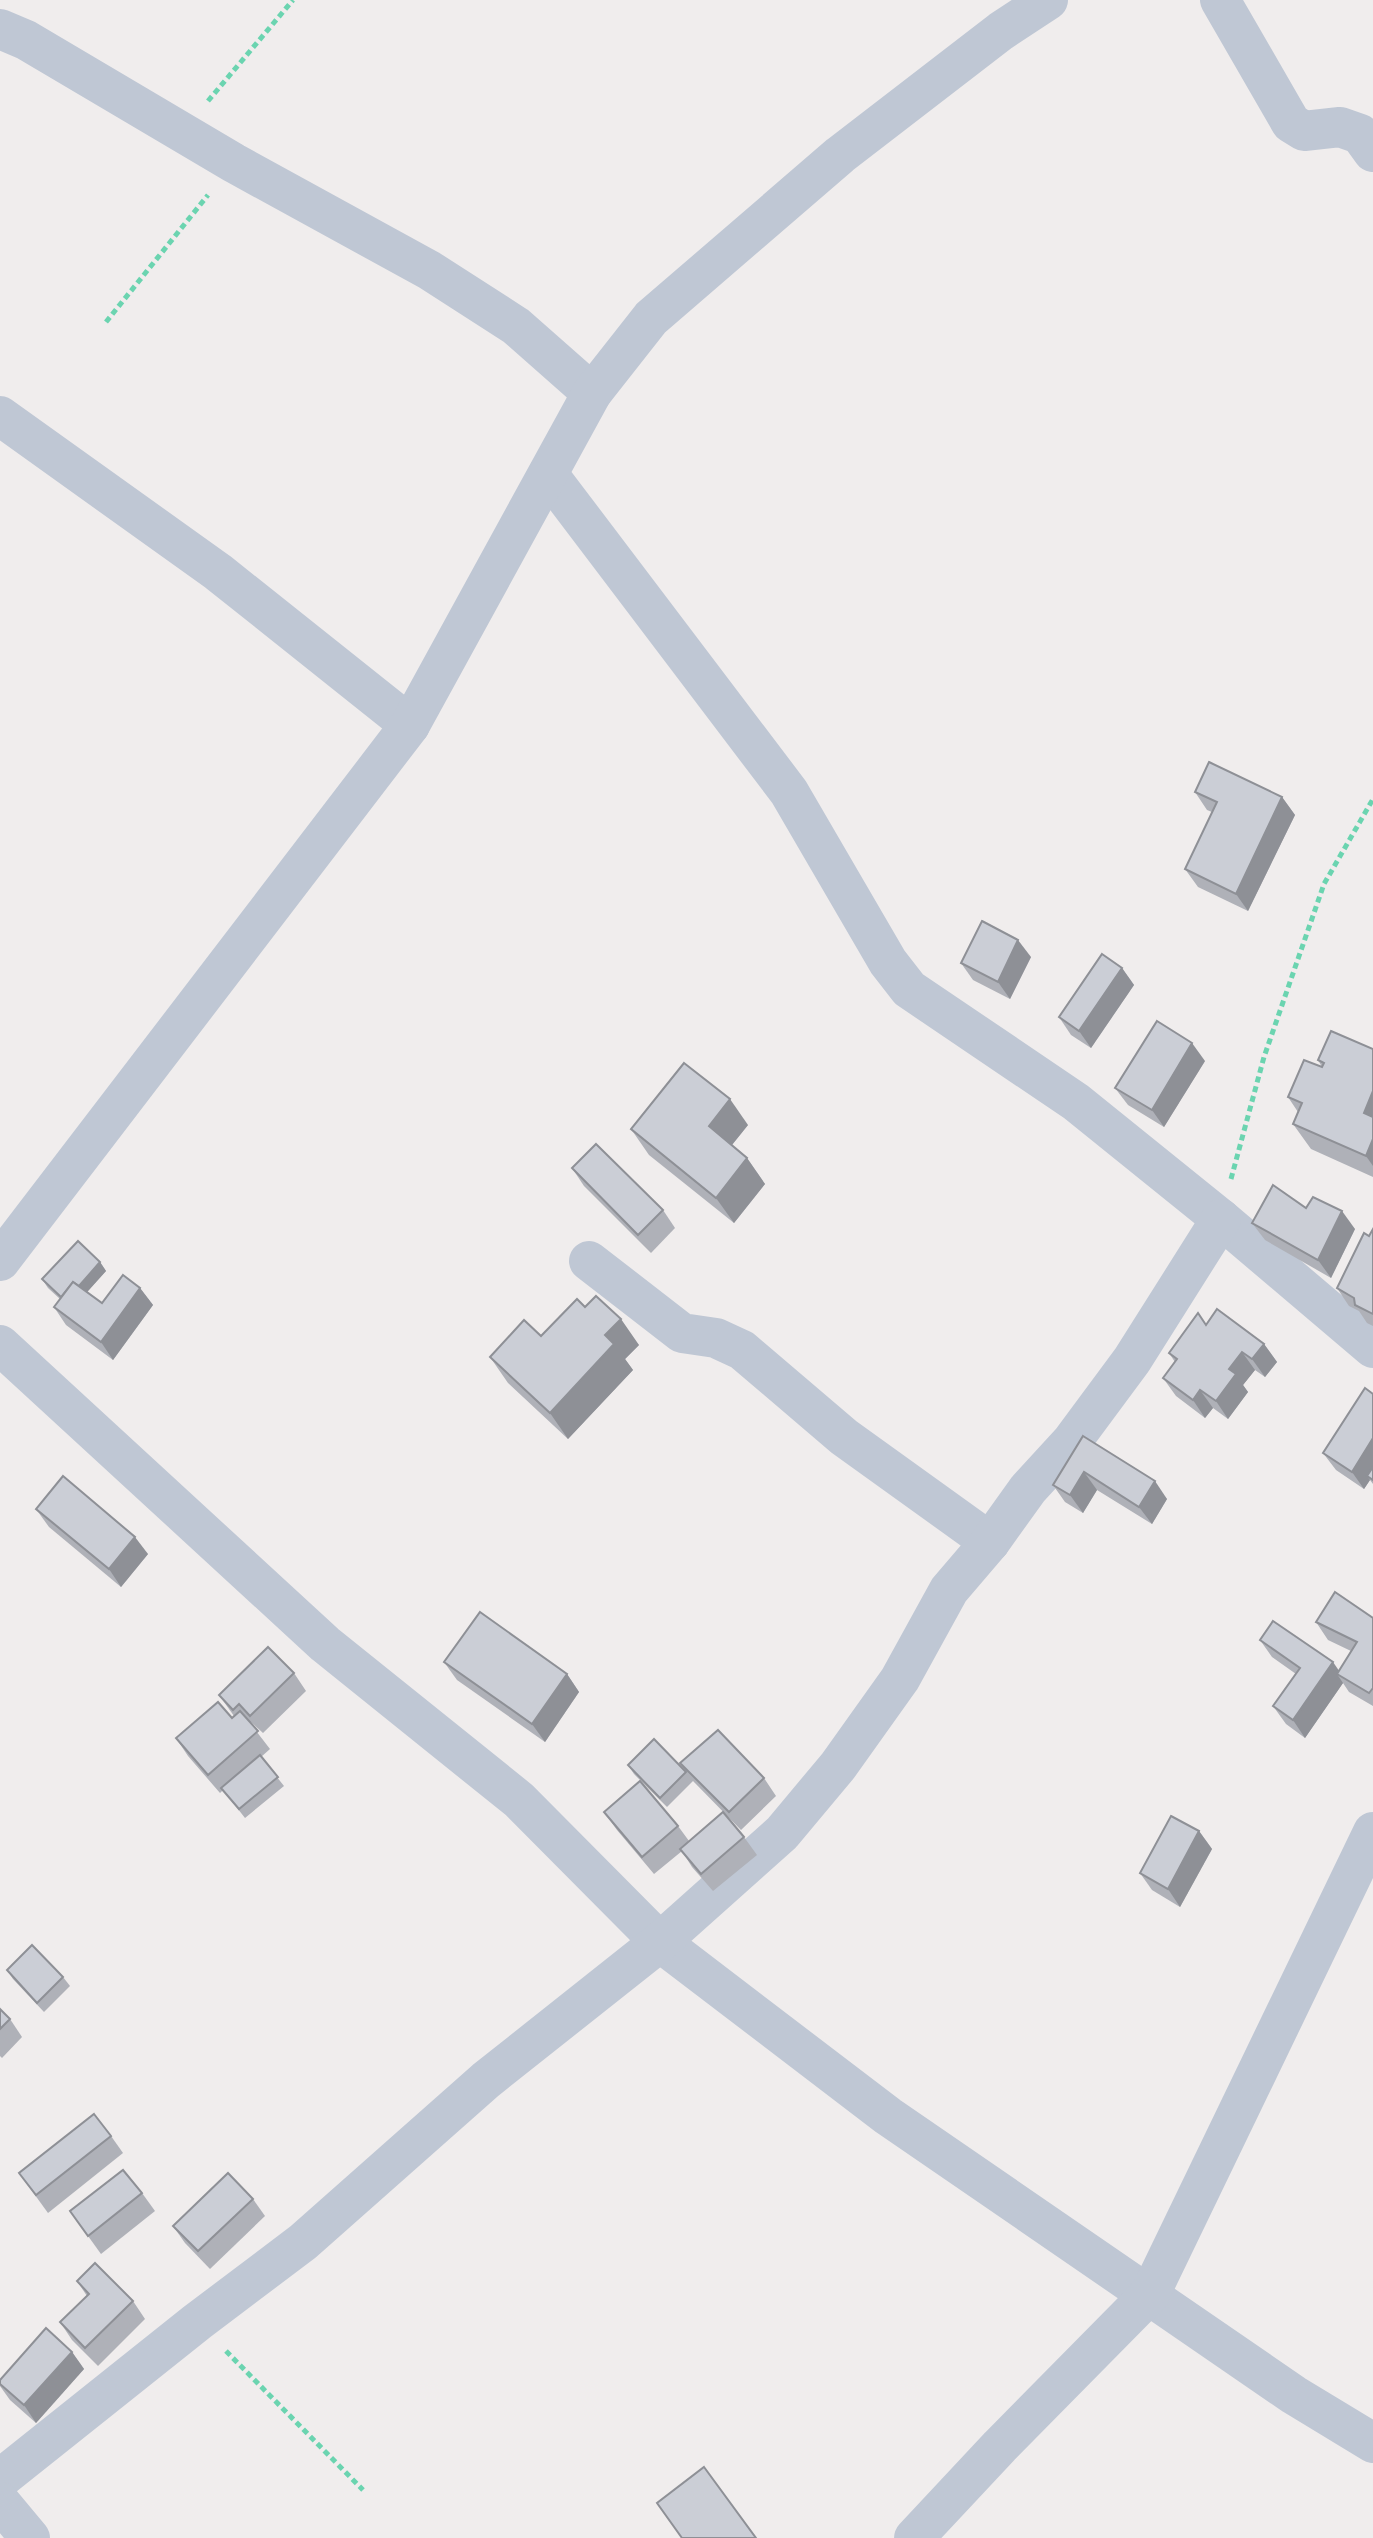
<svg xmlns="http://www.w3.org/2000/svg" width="1373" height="2538" font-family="Karla,sans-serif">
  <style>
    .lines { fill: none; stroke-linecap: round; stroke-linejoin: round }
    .path { stroke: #6bd4b0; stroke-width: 5; stroke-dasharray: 6 4; stroke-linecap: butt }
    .minor { stroke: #bfc7d4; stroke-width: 40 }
    .wall { fill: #afb1b8 }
    .shaded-wall { fill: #8e9096 }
    .building { fill: #cbced6; stroke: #8e9096; stroke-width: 2 }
  </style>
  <rect width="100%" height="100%" fill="#f0eded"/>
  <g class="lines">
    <g class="path">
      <path d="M208 101 293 0"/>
      <path d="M106 322 208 195"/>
      <path d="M1231 1179 1264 1057 1324 884 1373 799"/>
      <path d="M226 2351 363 2490"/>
    </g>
    <g class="minor">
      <path d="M1220 0 1291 123 1304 131 1340 127 1360 134 1373 152"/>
      <path d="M0 29 26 40 234 163 429 270 516 326 592 393"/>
      <path d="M0 416 218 572 410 725"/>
      <path d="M548 474 789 792 888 962 909 989 1076 1102 1221 1219 1373 1348"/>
      <path d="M0 1261 410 725 592 393 651 318 840 155 1001 31 1048 0"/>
      <path d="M589 1261 682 1333 716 1338 742 1350 844 1437 990 1542"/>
      <path d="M0 1345 325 1644 519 1800 660 1942 888 2116 1294 2395 1373 2443"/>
      <path d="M0 2479 197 2322 303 2242 486 2080 660 1942 782 1833 838 1766 900 1679 949 1590 990 1542 1028 1489 1072 1441 1132 1360 1221 1219"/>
      <path d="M0 2502 30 2538"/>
      <path d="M914 2538 1000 2446 1150 2294 1373 1832"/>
    </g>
  </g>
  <g class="wall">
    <path d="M1195 792 1282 797 1295 815 1248 911 1198 887 1185 869 1212 812 1207 810Z"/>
    <path d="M1031 957 1010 999 973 980 961 963Z"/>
    <path d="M1122 968 1134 985 1091 1048 1071 1035 1059 1017Z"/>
    <path d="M1373 1049V1177L1311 1149 1293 1124 1298 1112 1288 1097 1322 1067 1318 1060Z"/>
    <path d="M1205 1061 1164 1127 1128 1105 1115 1088Z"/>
    <path d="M748 1125 732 1145 747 1158 765 1184 734 1223 649 1155 631 1129Z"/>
    <path d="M572 1168 663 1210 675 1228 651 1253 584 1186Z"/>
    <path d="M1306 1208 1355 1229 1331 1278 1265 1240 1252 1223Z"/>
    <path d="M1373 1229V1326L1367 1323 1359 1311 1349 1306 1337 1288Z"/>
    <path d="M100 1262 106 1271 87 1292 102 1303 140 1288 153 1305 113 1360 66 1325 54 1307 60 1299 48 1288 42 1279Z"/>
    <path d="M585 1307 639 1345 625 1359 633 1370 568 1439 508 1383 490 1357 541 1336Z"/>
    <path d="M1206 1325 1264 1344 1277 1362 1265 1377 1255 1370 1243 1385 1248 1392 1228 1419 1213 1408 1205 1418 1176 1396 1163 1378 1175 1362 1169 1353Z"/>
    <path d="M1373 1394V1484L1370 1480 1364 1489 1336 1470 1323 1453Z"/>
    <path d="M1083 1436 1167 1499 1152 1524 1097 1490 1083 1513 1065 1502 1053 1485Z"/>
    <path d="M36 1509 148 1554 121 1587 49 1527Z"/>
    <path d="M1373 1618V1706L1349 1692 1343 1683 1305 1738 1286 1724 1273 1706 1296 1674 1272 1657 1260 1640 1339 1671 1351 1651 1328 1640 1316 1622Z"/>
    <path d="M444 1662 567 1674 579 1692 545 1742 457 1680Z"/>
    <path d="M294 1673 306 1691 263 1733 251 1722 250 1723 270 1749 261 1757 284 1786 245 1818 223 1790 220 1793 188 1756 176 1738 232 1718 234 1716 219 1695Z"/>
    <path d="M680 1763 764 1778 776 1796 741 1830 693 1781 667 1807 634 1774 628 1765 686 1772Z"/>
    <path d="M604 1812 678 1826 689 1841 744 1837 757 1855 713 1891 692 1867 682 1851 654 1874 617 1830Z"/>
    <path d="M1199 1831 1212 1849 1180 1907 1152 1890 1140 1873Z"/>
    <path d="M7 1970 63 1977 70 1986 44 2012 13 1979Z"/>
    <path d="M0 2009 10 2019 22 2037 2 2058 0 2056Z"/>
    <path d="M111 2136 123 2153 48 2213 19 2173Z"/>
    <path d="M142 2193 155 2211 101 2254 70 2211Z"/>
    <path d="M253 2199 265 2216 210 2269 185 2243 173 2226Z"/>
    <path d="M77 2281 133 2301 145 2319 98 2366 72 2340 60 2322 87 2296Z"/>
    <path d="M72 2352 84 2369 36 2423 10 2400 0 2386V2380Z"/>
  </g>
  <g class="shaded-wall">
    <path d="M1282 797 1295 815 1248 911 1236 894Z"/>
    <path d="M1018 940 1031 957 1010 999 998 982Z"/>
    <path d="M1122 968 1134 985 1091 1048 1079 1031Z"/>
    <path d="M1192 1043 1205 1061 1164 1127 1152 1110Z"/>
    <path d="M1373 1091V1126L1364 1113Z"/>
    <path d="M730 1099 748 1125 727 1151 709 1126Z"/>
    <path d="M1373 1139V1166L1366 1156Z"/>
    <path d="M747 1158 765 1184 734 1223 716 1198Z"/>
    <path d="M1342 1211 1355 1229 1331 1278 1318 1260Z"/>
    <path d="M100 1262 106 1271 71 1310 65 1301Z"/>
    <path d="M140 1288 153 1305 113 1360 101 1342Z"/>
    <path d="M621 1319 639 1345 625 1359 633 1370 568 1439 550 1413 605 1335Z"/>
    <path d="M1264 1344 1277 1362 1265 1377 1252 1359Z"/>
    <path d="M1242 1352 1255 1370 1243 1385 1248 1392 1228 1419 1216 1401 1229 1369Z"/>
    <path d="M1200 1390 1213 1408 1205 1418 1193 1400Z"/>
    <path d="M1373 1438V1476H1367L1370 1480 1364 1489 1352 1472Z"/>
    <path d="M1084 1472 1097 1490 1083 1513 1070 1495Z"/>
    <path d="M1155 1481 1167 1499 1152 1524 1139 1507Z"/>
    <path d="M135 1537 148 1554 121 1587 109 1569Z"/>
    <path d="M1333 1662 1344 1678 1337 1674 1343 1683 1305 1738 1293 1720Z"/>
    <path d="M567 1674 579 1692 545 1742 532 1724Z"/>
    <path d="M1199 1831 1212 1849 1180 1907 1168 1889Z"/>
    <path d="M72 2352 84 2369 36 2423 24 2405Z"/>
  </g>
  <g class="building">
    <path d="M1209 762 1282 797 1236 894 1185 869 1217 802 1195 792Z"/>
    <path d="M982 921 1018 940 998 982 961 963Z"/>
    <path d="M1102 954 1122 968 1079 1031 1059 1017Z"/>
    <path d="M1157 1021 1192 1043 1152 1110 1115 1088Z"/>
    <path d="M1331 1031 1373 1049V1091L1364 1113 1373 1117V1139L1366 1156 1293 1124 1302 1103 1288 1097 1304 1060 1322 1067 1324 1063 1318 1060Z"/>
    <path d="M684 1063 730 1099 709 1126 747 1158 716 1198 631 1129Z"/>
    <path d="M596 1144 663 1210 638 1235 572 1168Z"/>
    <path d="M1273 1185 1306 1208 1313 1197 1342 1211 1318 1260 1252 1223Z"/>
    <path d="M1373 1229V1314L1355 1305 1354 1298 1337 1288 1364 1233 1369 1236Z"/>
    <path d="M78 1241 100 1262 79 1286 73 1282 61 1297 42 1279Z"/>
    <path d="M123 1275 140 1288 101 1342 54 1307 73 1282 102 1303Z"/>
    <path d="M596 1296 621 1319 605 1335 614 1344 550 1413 490 1357 524 1320 541 1336 577 1299 585 1307Z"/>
    <path d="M1217 1309 1264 1344 1252 1359 1242 1352 1229 1369 1236 1374 1216 1401 1200 1390 1193 1400 1163 1378 1177 1359 1169 1353 1198 1313 1206 1325Z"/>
    <path d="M1365 1388 1373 1394V1438L1352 1472 1323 1453Z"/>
    <path d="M1083 1436 1155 1481 1139 1507 1084 1472 1070 1495 1053 1485Z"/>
    <path d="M1373 1467V1480L1367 1476Z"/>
    <path d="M63 1476 135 1537 109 1569 36 1509Z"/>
    <path d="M1335 1592 1373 1618V1688L1369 1693 1337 1674 1357 1642 1316 1622Z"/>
    <path d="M480 1612 567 1674 532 1724 444 1662Z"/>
    <path d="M1273 1621 1333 1662 1293 1720 1273 1706 1300 1668 1260 1640Z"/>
    <path d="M268 1647 294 1673 250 1716 239 1704 233 1710 219 1695Z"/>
    <path d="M218 1702 232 1718 240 1711 258 1731 208 1775 176 1738Z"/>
    <path d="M718 1730 764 1778 729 1812 680 1763Z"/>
    <path d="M654 1739 686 1772 660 1798 628 1765Z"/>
    <path d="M260 1755 278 1777 239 1809 221 1788Z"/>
    <path d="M640 1781 678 1826 642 1857 604 1812Z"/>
    <path d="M723 1812 744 1837 701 1874 680 1849Z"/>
    <path d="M1171 1816 1199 1831 1168 1889 1140 1873Z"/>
    <path d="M32 1945 63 1977 37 2003 7 1970Z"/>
    <path d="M0 2009 10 2019 0 2029Z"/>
    <path d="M94 2114 111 2136 36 2195 19 2173Z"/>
    <path d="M123 2170 142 2193 88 2236 70 2211Z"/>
    <path d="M228 2173 253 2199 198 2251 173 2226Z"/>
    <path d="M95 2263 133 2301 85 2348 60 2322 89 2294 77 2281Z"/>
    <path d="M46 2328 72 2352 24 2405 0 2384V2380Z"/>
    <path d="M704 2467 756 2538H682L657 2503Z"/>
  </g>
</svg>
